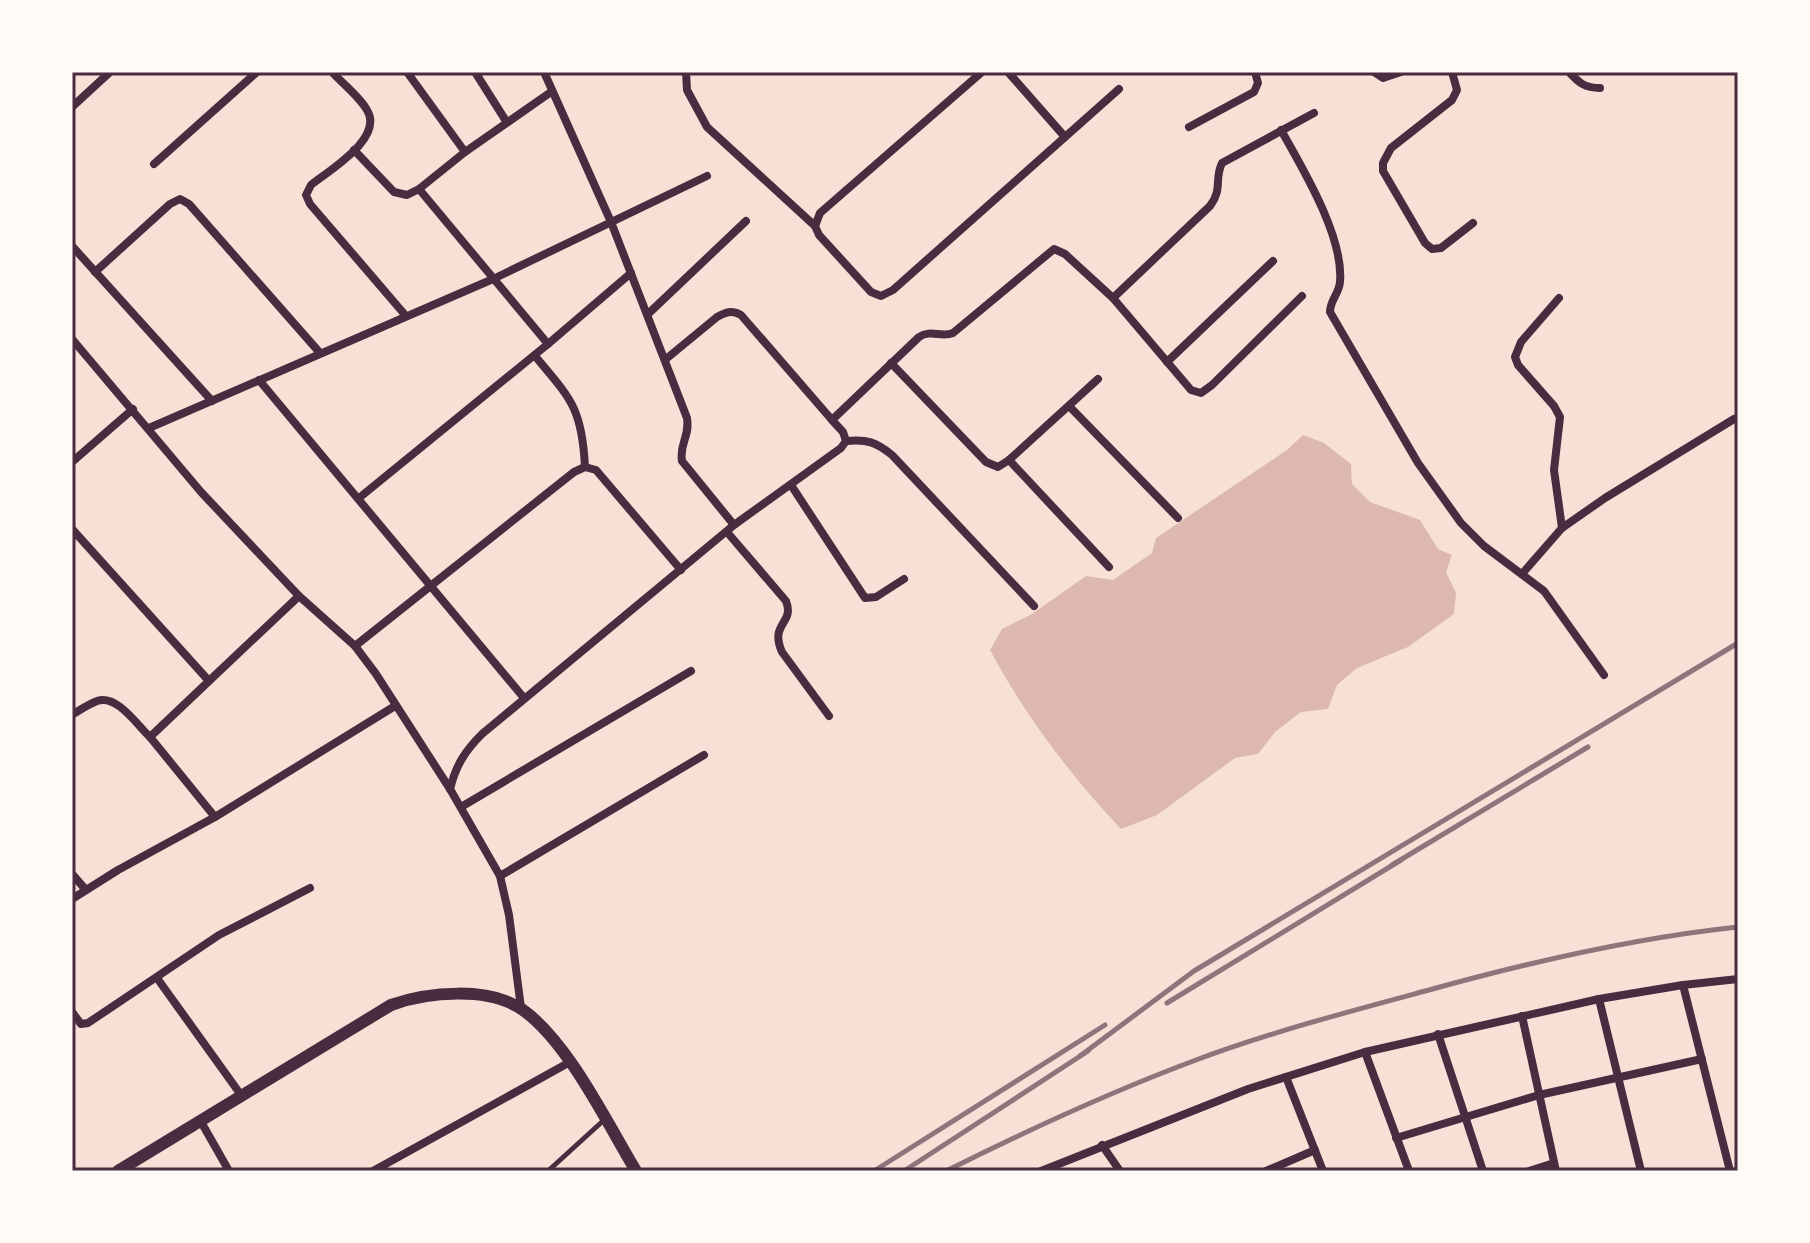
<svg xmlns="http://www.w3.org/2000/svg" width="1810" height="1243" font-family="Helvetica,sans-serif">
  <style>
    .water { fill: #dcb8b0 }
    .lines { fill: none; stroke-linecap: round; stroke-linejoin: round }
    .service { stroke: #4a2c40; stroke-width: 5 }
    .minor { stroke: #4a2c40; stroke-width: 8 }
    .tertiary { stroke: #4a2c40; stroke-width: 12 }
    .rail { stroke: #8f747c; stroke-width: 5 }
    .neatline { fill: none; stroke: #4a2c40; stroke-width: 3 }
  </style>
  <rect width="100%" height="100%" fill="#f7e1d7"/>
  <path class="water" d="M1303 435 1324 443 1351 464 1352 484 1370 502 1420 520 1438 549 1452 555 1446 572 1456 593 1454 614 1408 647 1357 668 1337 685 1328 709 1301 712 1275 732 1258 754 1235 758 1157 815 1121 829C1071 776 1024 714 990 650L1002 629 1032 614 1086 576 1113 580 1152 553 1156 538 1287 450Z"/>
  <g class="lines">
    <path class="service" d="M548 1171 604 1120"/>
    <g class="minor">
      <path d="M332 72C343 84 359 96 367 110 384 138 331 169 311 185L306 195 310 204 406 316"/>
      <path d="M407 72 465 152 551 92"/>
      <path d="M475 72 506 121"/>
      <path d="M544 72 611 222 687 418C690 438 679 443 682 461L734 525"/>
      <path d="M686 72 687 90 707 127 815 226"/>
      <path d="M982 72 820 213 815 226 819 235 871 292 881 296 893 290 1119 89"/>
      <path d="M1008 72 1065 137"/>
      <path d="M1374 72 1383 78 1401 72"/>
      <path d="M1452 72 1457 90 1452 100 1391 148 1383 163V171L1425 243 1432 249 1441 248 1473 223"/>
      <path d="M1569 72C1579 83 1585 88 1600 88"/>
      <path d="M72 107 110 72"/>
      <path d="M1189 127 1254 92 1258 83 1255 72"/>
      <path d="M1281 130C1303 169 1344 237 1340 282 1339 294 1330 300 1330 312L1418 463 1461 523 1484 546 1544 591 1604 675"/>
      <path d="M354 150 394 192 407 195 419 189"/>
      <path d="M154 164 257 72"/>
      <path d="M72 246 212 401"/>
      <path d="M95 272 170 204 180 199 189 204 320 353"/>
      <path d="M1113 298 1191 390 1201 393 1212 385 1302 296"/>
      <path d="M1559 298 1521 342 1515 357 1518 365 1554 406 1560 417 1554 470 1562 528"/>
      <path d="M648 314 746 221"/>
      <path d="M72 339 201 492 299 596 355 646 376 674 450 789 500 876 509 915 521 1008"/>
      <path d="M548 344 631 273"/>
      <path d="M535 356C571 399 582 408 585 467"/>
      <path d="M666 359 717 317C726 312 731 310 741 315L832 420"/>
      <path d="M1167 362 1273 261"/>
      <path d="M891 363 986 462 998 467 1009 460 1098 379"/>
      <path d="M259 380 524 698"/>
      <path d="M1069 406 1178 518"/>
      <path d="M149 428 493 279 707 176"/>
      <path d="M846 441C867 439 876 442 892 455L1034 606"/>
      <path d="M1009 460 1109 567"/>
      <path d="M72 462 133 409"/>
      <path d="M791 485 865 598 876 597 904 579"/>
      <path d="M359 498 548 344 419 189 465 152"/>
      <path d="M72 529 209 681 299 596"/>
      <path d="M727 532 786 601C795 624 769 623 782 652L829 716"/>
      <path d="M1522 574 1562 528 1605 498 1734 419"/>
      <path d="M355 646 574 472 585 467 596 470 681 570"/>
      <path d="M209 681 150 737 215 817"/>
      <path d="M73 714C80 710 89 704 97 701 117 694 137 725 150 737"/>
      <path d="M450 789C456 765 465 751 482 734L734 525 841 448 846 441 843 432 832 420 919 337C931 329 941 338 953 333L1054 249 1065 254 1113 298 1210 206C1223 189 1214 179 1222 163L1314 113"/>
      <path d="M461 807 691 671"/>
      <path d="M72 874 86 890"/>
      <path d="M500 876 704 755"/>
      <path d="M72 899 118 870 215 817 395 706"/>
      <path d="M157 978 241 1095"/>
      <path d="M1683 985 1730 1171"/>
      <path d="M1599 999 1641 1171"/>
      <path d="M72 1012 81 1024 88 1023 219 935 310 888"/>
      <path d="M1522 1016 1556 1171"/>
      <path d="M1438 1034 1483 1171"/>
      <path d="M1365 1052 1409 1171"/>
      <path d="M1286 1077 1323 1171"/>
      <path d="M200 1120 229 1171"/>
      <path d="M1396 1138 1539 1095 1702 1059"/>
      <path d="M1102 1145 1120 1171"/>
      <path d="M373 1171 570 1062"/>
      <path d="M1041 1171 1248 1089 1365 1052 1599 999 1683 985 1738 979"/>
      <path d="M1266 1171 1315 1150"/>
      <path d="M1529 1171 1554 1163"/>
    </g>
    <path class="tertiary" d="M118 1171 391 1005C427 992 489 986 523 1010 568 1042 607 1123 636 1171"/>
    <g class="rail">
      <path d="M1392 865 1588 747"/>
      <path d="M1167 1003 1401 860"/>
      <path d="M1080 1056 1194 971 1738 643"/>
      <path d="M874 1171 1105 1025"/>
      <path d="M904 1171 1088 1051"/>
      <path d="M946 1171C1028 1130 1110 1092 1196 1060 1271 1032 1351 1011 1429 990 1530 962 1633 938 1738 927"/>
    </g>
  </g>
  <rect width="1810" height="1243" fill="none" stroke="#fffaf5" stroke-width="148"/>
  <rect x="74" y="74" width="1662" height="1095" class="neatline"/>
</svg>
